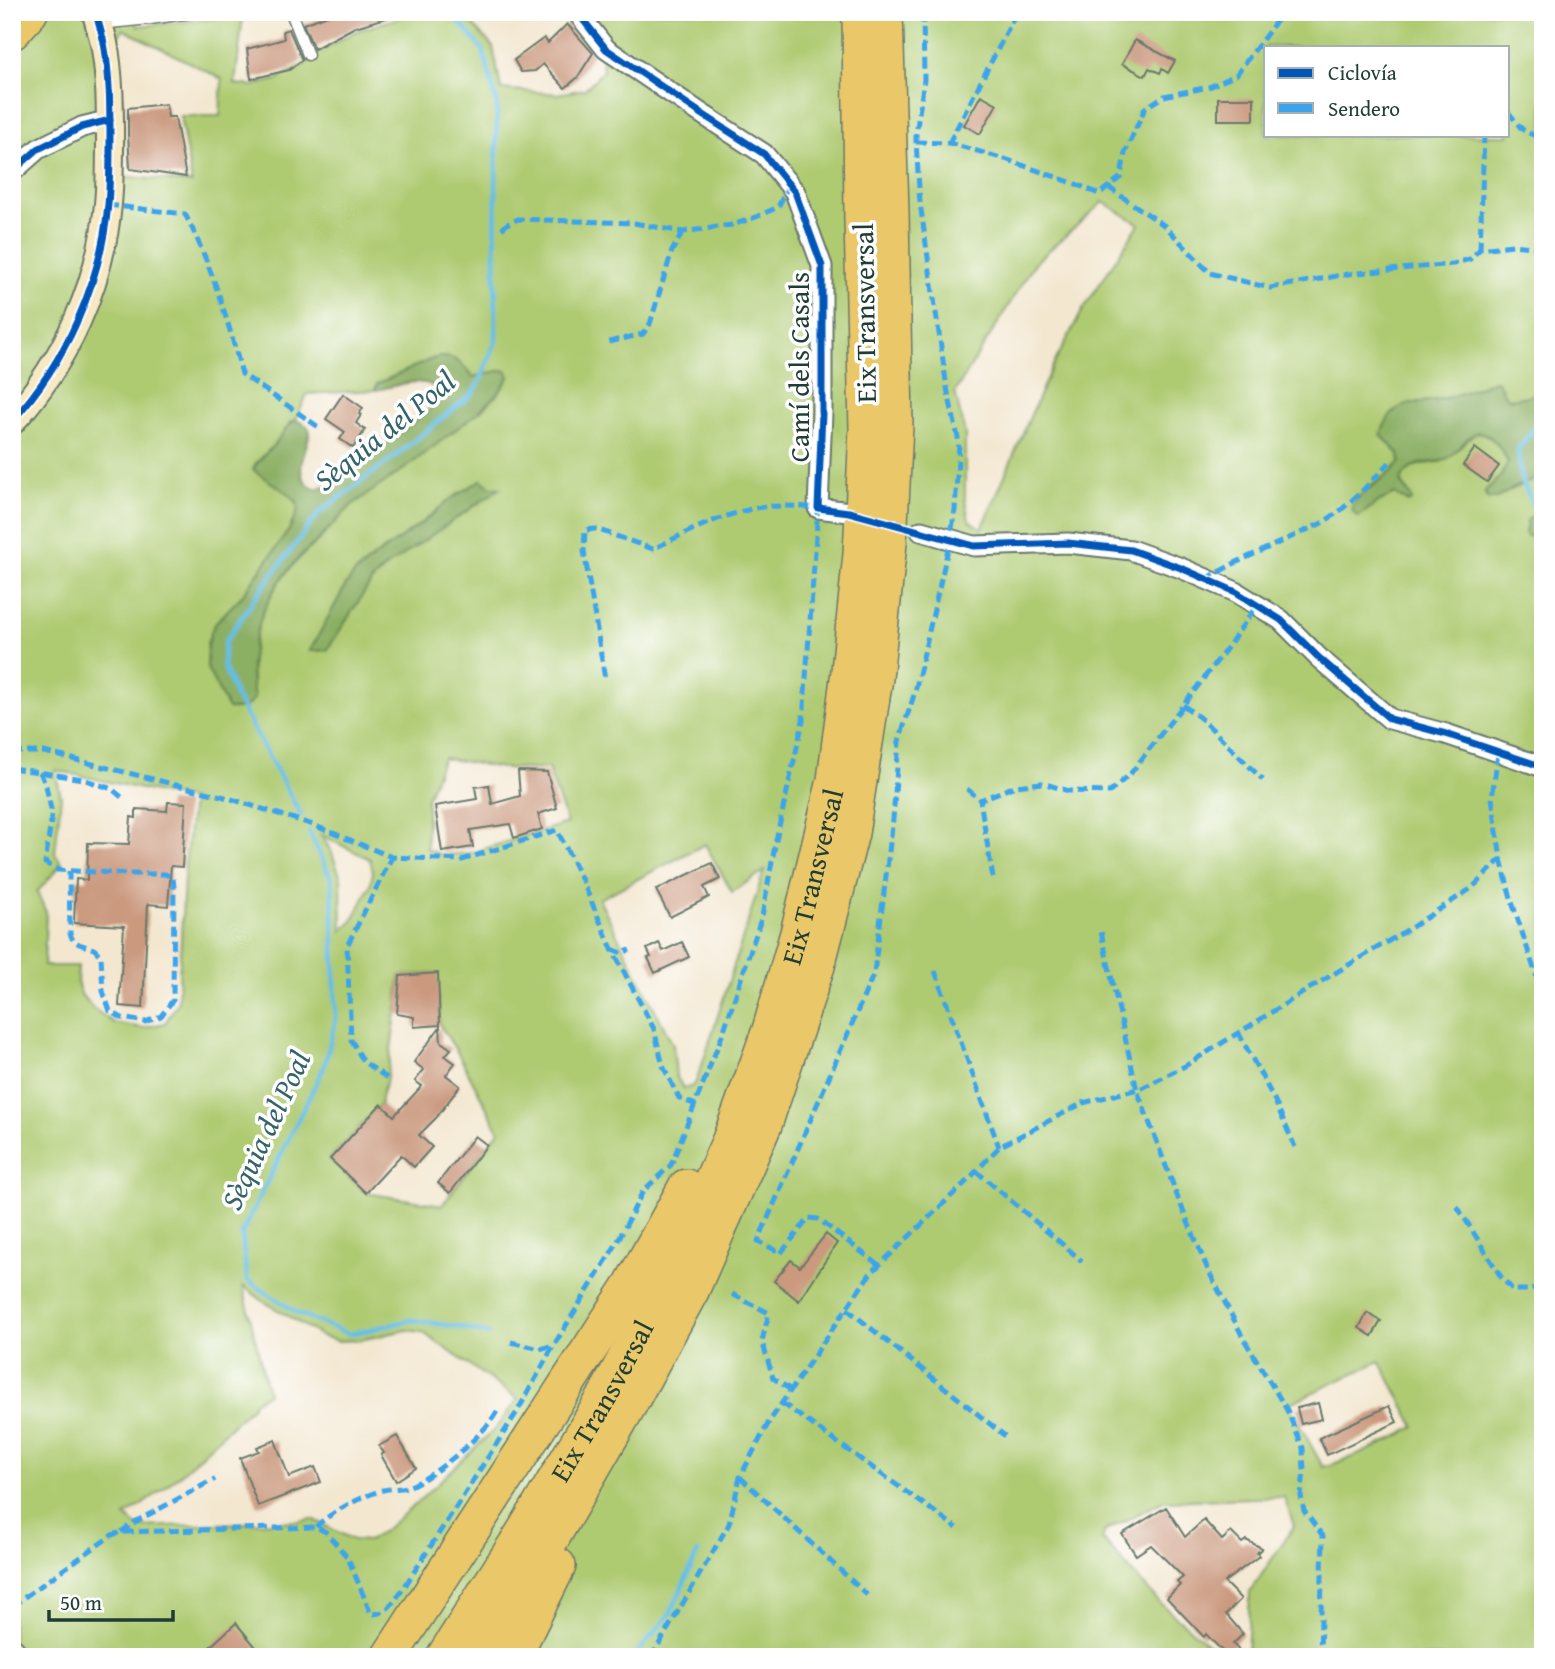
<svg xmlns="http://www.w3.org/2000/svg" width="1555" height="1669" font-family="'Gentium Book Plus',serif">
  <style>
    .green { fill: #afcb72; stroke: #678453; stroke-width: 2; fill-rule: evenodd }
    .forest { fill: #8baf64; stroke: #55764c; stroke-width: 2 }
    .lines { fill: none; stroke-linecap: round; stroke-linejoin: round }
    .stream { stroke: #65bee3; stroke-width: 5 }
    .building { fill: #ca997e }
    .lane-casing { stroke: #69786b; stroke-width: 13 }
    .street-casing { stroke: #69786b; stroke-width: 23 }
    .secondary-casing { stroke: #69786b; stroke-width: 30 }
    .highway-casing { stroke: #69786b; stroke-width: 38 }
    .lane { stroke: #fff; stroke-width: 10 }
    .street { stroke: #fff; stroke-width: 19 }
    .secondary { stroke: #f7e9c3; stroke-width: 26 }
    .highway { stroke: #eac769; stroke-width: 35 }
    .quiet { stroke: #3da4eb; stroke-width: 5; stroke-dasharray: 10 5; stroke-linecap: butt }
    .cycleway-casing { stroke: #fff; stroke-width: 11 }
    .cycleway { stroke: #0057b8; stroke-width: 7 }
    .labels { text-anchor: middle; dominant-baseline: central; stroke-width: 7; stroke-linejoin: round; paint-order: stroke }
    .street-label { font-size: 28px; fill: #1f3d34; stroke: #fff }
    .water-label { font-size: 30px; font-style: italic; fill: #346469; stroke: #fff }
  </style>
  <rect width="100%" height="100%" fill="#fff"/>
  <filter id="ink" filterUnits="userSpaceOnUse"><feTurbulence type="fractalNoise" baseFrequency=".0143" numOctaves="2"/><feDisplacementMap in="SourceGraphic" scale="14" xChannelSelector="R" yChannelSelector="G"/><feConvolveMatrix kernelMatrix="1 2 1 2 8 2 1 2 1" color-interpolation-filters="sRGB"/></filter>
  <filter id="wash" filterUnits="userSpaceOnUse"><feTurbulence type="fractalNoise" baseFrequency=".00686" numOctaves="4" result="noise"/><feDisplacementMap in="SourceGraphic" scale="28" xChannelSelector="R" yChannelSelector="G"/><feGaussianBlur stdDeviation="1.57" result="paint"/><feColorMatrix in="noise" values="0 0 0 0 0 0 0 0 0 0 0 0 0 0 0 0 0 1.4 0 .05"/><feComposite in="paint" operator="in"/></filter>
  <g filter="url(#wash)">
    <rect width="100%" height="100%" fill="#f3e7d0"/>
    <path class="green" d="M12 12H131L138 26 243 16 235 84 252 86 276 80 304 65 312 57 356 31 409 15V12H459L464 15 493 47 501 89 557 94 585 89 603 71 602 58 566 12H1543V391C1534 395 1515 403 1506 396 1502 393 1498 385 1495 381L1464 393 1429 402 1402 407 1395 411 1386 423 1381 435 1399 454 1400 462C1386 480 1362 486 1352 508L1358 517 1378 502 1394 494 1408 502 1412 498 1401 481C1409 459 1429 467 1444 460 1458 454 1463 439 1478 432 1492 434 1502 450 1508 462L1501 476 1485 491V495L1490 499 1538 478V448L1543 435V511L1528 519 1525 533 1538 537 1543 544V1657H1247L1250 1592 1294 1526 1284 1497 1163 1501 1105 1531 1102 1539 1161 1604 1223 1657H12ZM123 29 222 79 220 116H180L192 183 122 176 123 109 116 41ZM1266 47H1508V135H1266ZM1103 202 1139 224 1084 308 1049 373 982 529 969 520 965 499V434L955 392 1035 263ZM434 358 466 368 473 377 490 373 509 377C496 404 466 421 443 438 426 451 411 465 393 477 379 486 365 493 353 504 341 514 331 528 320 539 303 554 286 570 274 590 255 621 247 662 254 698L207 668V643L216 622 241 597 289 530C293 523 298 516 298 508 296 493 265 477 253 469L256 463 276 443 290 423 296 420 307 394 375 390 377 384 383 381ZM481 481 491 487 499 489 388 565 371 582 327 650 310 651 346 585 355 573 374 557 422 523 449 500ZM443 758 502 768 539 769 548 768 567 823 471 853 441 855 427 849V798ZM55 770 192 800 184 877 178 1002 165 1023 143 1028 114 1023 94 1009 82 996 77 982 78 966H44L46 912 37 892 62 864 55 853 61 797ZM321 835 370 859 373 872 370 886 352 922 342 931 341 878 331 851ZM705 844 732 892 764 871 706 1053 695 1084 690 1087 684 1089 676 1076 673 1045 599 899ZM437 973 440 1025 459 1055 499 1131 442 1205 366 1193 330 1159 381 1104C379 1094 386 1087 387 1077 392 1044 397 1010 400 976ZM243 1286 263 1301 321 1336 338 1341 360 1340 406 1330 422 1332 518 1399 497 1427 417 1503 386 1529 368 1541 353 1540 313 1519 300 1521 139 1527 125 1516C172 1487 211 1445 251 1407L254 1402 268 1393ZM1380 1361 1415 1427C1386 1443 1355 1458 1323 1467L1288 1404Z"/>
    <g class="forest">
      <path d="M439 357C458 356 461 364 473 377L502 370 507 371 509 377 499 392 476 414 407 467 352 505 318 540 299 557 279 582 273 592 262 614 254 643 251 667 252 686 254 698C248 708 240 710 228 709L207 668V649L211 632 216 622 241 597 289 530 297 513 298 507 296 501 287 493 253 470C258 460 265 454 272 447 281 438 285 426 296 420L307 426 310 431C307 452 289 475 315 489L328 485 427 412C434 403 437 395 432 385 414 377 393 388 375 390L377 384 427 361Z"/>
      <path d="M1495 381 1498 382 1504 394 1510 399 1528 396 1543 391V435L1538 448V478L1516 487 1497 498 1490 499 1487 498 1485 491 1501 476 1508 462C1502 450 1493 434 1478 432 1463 438 1458 453 1445 460 1438 463 1430 462 1423 463 1415 465 1398 474 1402 485 1404 489 1409 494 1412 498V501L1408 502 1394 494 1378 502 1358 517 1353 512V505L1357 498 1393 470 1400 462 1399 454 1381 435C1383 425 1390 414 1399 408 1411 401 1429 402 1442 399 1460 394 1477 387 1495 381Z"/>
      <path d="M481 480 491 487 500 488 383 569 371 582 327 650 310 651 346 585 355 573 374 557 422 523 449 500Z"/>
      <path d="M1543 511V544L1538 537 1527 536 1525 533 1528 519Z"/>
    </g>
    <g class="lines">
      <g class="stream">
        <path d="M1543 418 1518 449 1521 478 1543 528"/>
        <path d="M301 815 235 695 223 664 225 642 257 595 319 513 394 457 472 394 481 380 496 340 495 268 497 103 483 50 455 17 444 12"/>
        <path d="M309 832 332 880 336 1019 324 1067 242 1233 247 1280 299 1314 349 1334 412 1320 459 1327 488 1334"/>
        <path d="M634 1657 670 1614 698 1552"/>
      </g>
    </g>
    <g id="blocks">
      <g class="building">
        <path d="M336 12H393V16L355 27 314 49 303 24Z"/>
        <path d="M567 24 593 53 577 78 565 88 543 64 535 71 521 72 514 60 544 38 548 43Z"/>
        <path d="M289 29 302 60 289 70 251 79 247 49 284 39 283 31Z"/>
        <path d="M1135 40 1175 61 1168 73 1162 69 1160 73 1149 68 1145 76 1122 64Z"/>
        <path d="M981 95 997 104 980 134 964 125Z"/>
        <rect x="1218" y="98" width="36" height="22"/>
        <path d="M166 104 168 117H175L186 177 130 169 128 134V108Z"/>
        <path d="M343 394 363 408 359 414 361 415 356 423 365 430 353 448 340 439 345 432 326 419Z"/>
        <path d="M1475 448 1499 466 1487 482 1463 465Z"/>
        <path d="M518 771 547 772 557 808 538 814 542 829 514 838 510 824 470 830 473 847 442 852 435 806 477 799 475 787 489 785 492 804 520 796Z"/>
        <path d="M168 802 186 803 182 867 171 866 168 906 148 904 143 1008 119 1006 124 926 74 923 76 879 87 880 88 843 129 844 131 817 136 818V809L167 811Z"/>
        <path d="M712 863 720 879 704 887 709 897 670 917 656 890Z"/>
        <path d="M682 942 689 957 655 973 648 958 651 957 647 949 659 943 663 951Z"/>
        <path d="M438 973 440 1025 414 1027V1017L397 1014 400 976Z"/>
        <path d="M440 1027 441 1042 451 1049 445 1056 455 1063 446 1075 460 1086 436 1118 419 1135 432 1147 414 1167 401 1155 366 1193 330 1159 381 1104 394 1116 422 1086 415 1081 424 1070 414 1062Z"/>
        <path d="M475 1136 487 1145 450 1193 438 1183Z"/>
        <path d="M826 1234 837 1243 799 1301 774 1281 791 1260 800 1267Z"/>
        <path d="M1367 1313 1381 1321 1372 1336 1359 1328Z"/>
        <path d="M1318 1403 1322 1419 1301 1424 1297 1408Z"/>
        <path d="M1389 1406 1397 1422 1327 1455 1319 1438Z"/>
        <path d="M397 1436 416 1468 396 1481 381 1455 384 1453 379 1446Z"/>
        <path d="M275 1440 289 1477 315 1467 321 1482 258 1506 240 1458 259 1451 257 1447Z"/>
        <path d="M1166 1507 1185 1537 1204 1520 1222 1540 1231 1532 1242 1543 1246 1540 1262 1548 1257 1553 1259 1556 1224 1582 1241 1599 1226 1614 1243 1634 1233 1644 1245 1657H1228L1206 1634 1204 1637 1167 1598 1180 1585 1177 1582 1183 1577 1151 1545 1136 1555 1122 1534Z"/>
        <path d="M236 1623 264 1657H199Z"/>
      </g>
    </g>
  </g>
  <g filter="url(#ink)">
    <use href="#blocks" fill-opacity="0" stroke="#69786b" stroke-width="2"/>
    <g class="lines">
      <defs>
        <g id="lane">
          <path d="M289 12 292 15 308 55"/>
          <path d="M99 24 150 19 198 12"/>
        </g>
        <g id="street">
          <path d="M577 12 606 49 699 112 764 154 795 192 822 266V413L818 508 849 512"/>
          <path d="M12 172 38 149 82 127 110 120"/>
          <path d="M921 531 974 546 1068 543 1131 550 1181 568 1236 592 1281 620 1319 658 1390 719 1446 734 1543 767"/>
        </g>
        <g id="secondary">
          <path d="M12 421C66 362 101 283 108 204 110 183 110 161 110 140 110 108 110 75 104 43 102 33 98 23 96 12"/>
          <path d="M12 1652 15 1657"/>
        </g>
        <g id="highway">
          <path d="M12 32 30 12"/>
          <path d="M389 1657 632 1284 686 1187"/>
          <path id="s1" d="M444 1657 524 1532 604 1399 669 1276 730 1140 770 1030 798 933 835 780 849 671 861 554 867 429 862 219 860 12"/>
          <path d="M478 1657 550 1541 630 1403 691 1291 764 1125 817 966 851 833 875 678 889 543 895 426 891 212 885 12"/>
          <path d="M513 1657 558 1566"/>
        </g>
      </defs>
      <use href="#lane" class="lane-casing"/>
      <use href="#street" class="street-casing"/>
      <use href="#secondary" class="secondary-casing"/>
      <use href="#highway" class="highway-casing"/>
      <use href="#lane" class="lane"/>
      <use href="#street" class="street"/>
      <use href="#secondary" class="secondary"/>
      <use href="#highway" class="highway"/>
      <g class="quiet">
        <path d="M1508 112C1522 127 1519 134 1543 136"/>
        <path d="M916 142 949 143 1005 159 1076 184 1099 194 1121 177 1125 153 1145 108 1164 96 1209 87 1236 75 1283 12"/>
        <path d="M949 143 1017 12"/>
        <path d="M1108 187 1165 226 1210 273 1270 288 1348 274 1453 264 1470 259 1480 249 1513 245 1543 248"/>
        <path d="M108 205 185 214C212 266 227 318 242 374L320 428"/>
        <path d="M502 229 507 224 518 219 634 223 683 232 732 225 756 217 778 207 789 185"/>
        <path d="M1480 249 1484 135"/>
        <path d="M609 342 643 334 650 324 672 251 683 232"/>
        <path d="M1206 579 1235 563 1324 522 1341 510 1360 493 1393 459"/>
        <path d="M1183 705 1204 721 1263 780"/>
        <path d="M12 752H44L225 797 313 825 392 857 462 860 557 830 582 880 612 949 654 1029 663 1066 679 1098 696 1105"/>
        <path d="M12 768 83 779 112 789 124 799"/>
        <path d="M40 772 46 786 52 814 45 863 58 870 130 874H165L173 878 174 887 173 1000 161 1016 145 1022 122 1018 110 1011 103 991 101 956 94 949 79 944 73 940 70 934 69 871"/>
        <path d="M967 789 980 800"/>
        <path d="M1501 859 1512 902 1543 996"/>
        <path d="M993 878 980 800 1015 786 1042 783 1069 791 1110 792 1131 773 1227 648 1257 605"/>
        <path d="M1101 932 1137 1090 1178 1198 1208 1270 1245 1341 1287 1410 1303 1448 1304 1472 1301 1496 1304 1511 1323 1536 1320 1657"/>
        <path d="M612 949 622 953 630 950"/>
        <path d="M935 971 999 1147"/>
        <path d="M1238 1032 1275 1101 1295 1147"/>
        <path d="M387 1078 364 1062 351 1040 347 946 392 857"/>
        <path d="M976 1171 1082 1261"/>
        <path d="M1457 1206 1501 1277 1513 1290H1531L1543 1283"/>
        <path d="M879 1265 818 1219 809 1218 781 1253 758 1241 874 973 893 819 899 741 915 692 950 540 955 510 959 442 947 388 920 203 916 142V134L924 80 923 12"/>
        <path d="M732 1294 769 1313 762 1341 773 1378 791 1390"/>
        <path d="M847 1309 1005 1436"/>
        <path d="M511 1342 540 1349 554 1345"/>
        <path d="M782 1403 957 1528"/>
        <path d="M740 1477 867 1595"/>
        <path d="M316 1527C327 1514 366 1494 383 1490 392 1488 402 1489 410 1486 433 1477 487 1433 497 1411L495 1408"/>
        <path d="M121 1532 133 1523 215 1479"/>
        <path d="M12 1606 112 1535 121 1532 316 1527 326 1532 348 1558 371 1614C387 1615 394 1601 403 1589L517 1412 554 1345 617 1243 643 1191 671 1165 723 1033 762 916 776 840 803 721 818 508C800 506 780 505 762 507 724 513 687 532 653 549L596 529 585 530 584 551 605 679"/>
        <path d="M650 1657 655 1651 729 1524 740 1477 769 1422 870 1274 968 1180 999 1147 1083 1103 1142 1088 1185 1066 1325 979 1412 927 1472 888 1501 859 1492 798 1498 753"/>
      </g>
      <defs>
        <g id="cycleway">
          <path d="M577 12 606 49 699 112 764 154 795 192 822 266V413L818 508 849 512 974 546 1068 543 1131 550 1181 568 1236 592 1281 620 1319 658 1390 719 1446 734 1543 767"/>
          <path d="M12 172 38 149 82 127 110 120"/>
          <path d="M12 421C66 362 101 283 108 204 110 183 110 161 110 140 110 108 110 75 104 43 102 33 98 23 96 12"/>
        </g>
      </defs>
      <use href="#cycleway" class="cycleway-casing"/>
      <use href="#cycleway" class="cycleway"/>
    </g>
  </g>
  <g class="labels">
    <g class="street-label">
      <text transform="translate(864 313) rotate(-91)">Eix Transversal</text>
      <text transform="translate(798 367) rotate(-90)">Camí dels Casals</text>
      <text stroke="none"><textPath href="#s1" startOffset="868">Eix Transversal</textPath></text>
      <text stroke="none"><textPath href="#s1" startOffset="301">Eix Transversal</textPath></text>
    </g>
    <g class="water-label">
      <text transform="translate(384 430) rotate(-39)">Sèquia del Poal</text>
      <text transform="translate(265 1130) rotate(-65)">Sèquia del Poal</text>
    </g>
  </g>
  <rect width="1555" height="1669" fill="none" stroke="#fff" stroke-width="42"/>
  <rect x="1264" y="46" width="245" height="91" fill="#ffffff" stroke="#a5b1ae" stroke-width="2"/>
  <rect x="1278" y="68" width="35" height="10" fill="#0057b8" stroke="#a5b1ae" stroke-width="2"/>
  <text x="1328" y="80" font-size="21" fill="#1f3d34">Ciclovía</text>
  <rect x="1278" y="103" width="35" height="10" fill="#3da4eb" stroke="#a5b1ae" stroke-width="2"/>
  <text x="1328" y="116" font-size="21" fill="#1f3d34">Sendero</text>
  <path d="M49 1610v10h124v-10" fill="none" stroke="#1f3d34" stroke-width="3.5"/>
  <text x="60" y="1610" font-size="21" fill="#1f3d34" stroke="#ffffff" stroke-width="5" paint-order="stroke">50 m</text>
</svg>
